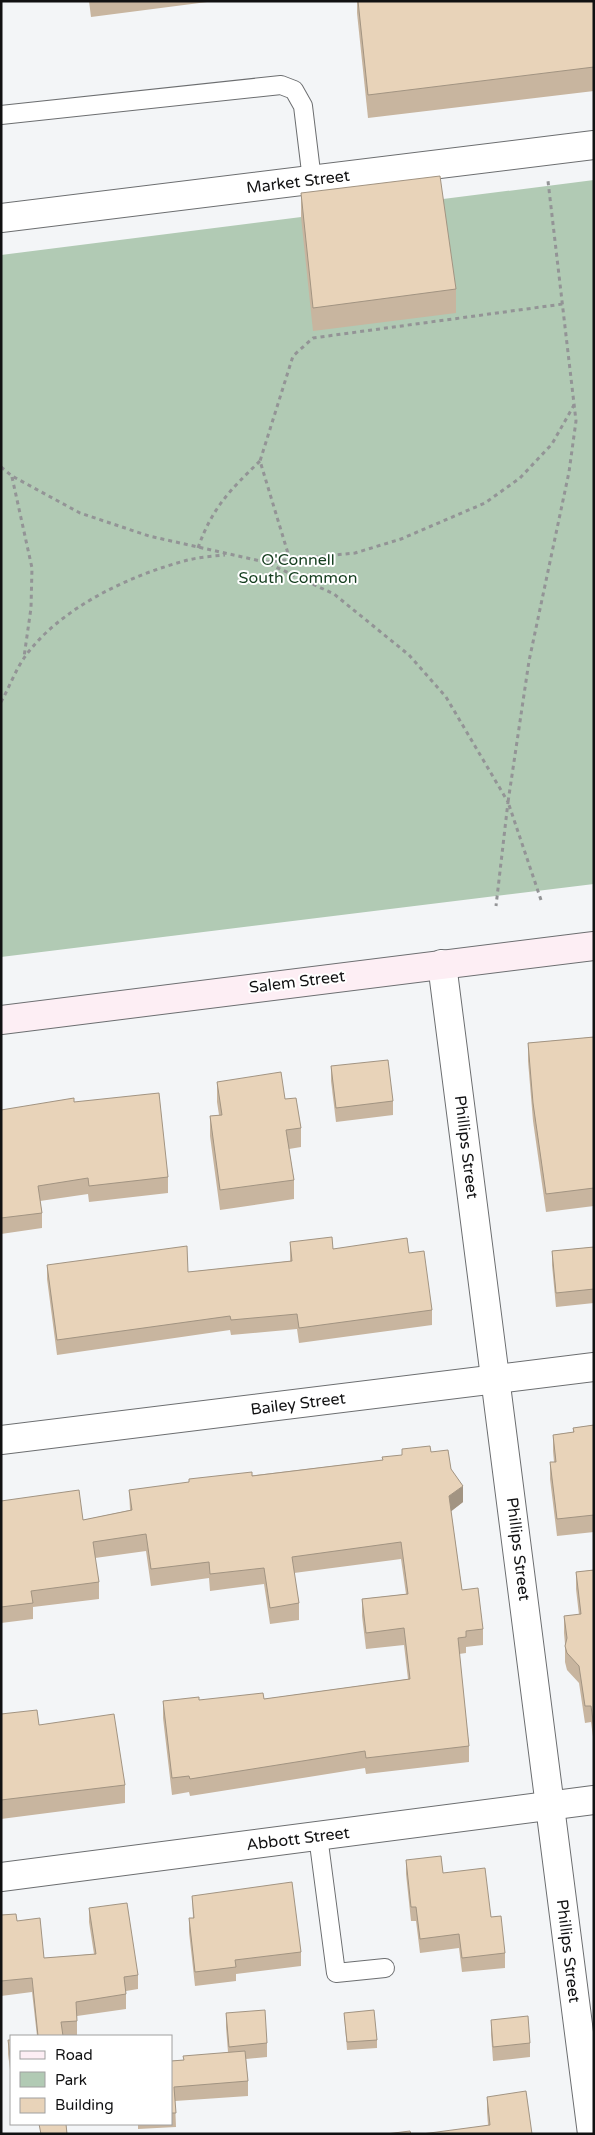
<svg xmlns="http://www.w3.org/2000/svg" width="595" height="2135" font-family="'Varela Round',sans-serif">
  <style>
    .green { fill: #b1cab4 }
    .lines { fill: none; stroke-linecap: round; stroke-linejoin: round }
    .service-casing { stroke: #6c6e70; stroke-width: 20 }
    .minor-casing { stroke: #6c6e70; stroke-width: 30 }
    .tertiary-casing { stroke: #6c6e70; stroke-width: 30 }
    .secondary-casing { stroke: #6c6e70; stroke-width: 30 }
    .path { stroke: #939496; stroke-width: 3; stroke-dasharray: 4 4; stroke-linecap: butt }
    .service { stroke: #fff; stroke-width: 18 }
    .minor { stroke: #fff; stroke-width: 28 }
    .tertiary { stroke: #fff; stroke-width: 28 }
    .secondary { stroke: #fdeef4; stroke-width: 28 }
    .wall { fill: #c8b59f }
    .shaded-wall { fill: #a29482 }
    .building { fill: #e8d3b9; stroke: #a29482 }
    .labels { text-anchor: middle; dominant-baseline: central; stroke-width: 4; stroke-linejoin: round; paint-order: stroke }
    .street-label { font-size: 16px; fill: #111112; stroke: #fff }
    .park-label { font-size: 16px; fill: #143e1e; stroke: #fff }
  </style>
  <rect width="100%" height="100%" fill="#f3f5f7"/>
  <path class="green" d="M594 180V884L1 957V255Z"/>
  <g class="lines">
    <defs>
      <g id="service">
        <path d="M1 115 281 85 294 90 303 106 312 180"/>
        <path d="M318 1836 336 1973 385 1968"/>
      </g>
      <g id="minor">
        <path d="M442 964 592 2134"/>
        <path d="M1 1440 594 1367"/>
        <path d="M1 1877 594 1800"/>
      </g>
      <path id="tertiary" d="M1 218 594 145"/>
      <path id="secondary" d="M1 1020 594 946"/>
    </defs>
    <use href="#service" class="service-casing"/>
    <use href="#minor" class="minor-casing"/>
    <use href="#tertiary" class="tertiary-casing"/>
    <use href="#secondary" class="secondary-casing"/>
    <g class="path">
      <path d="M1 467 12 476 80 513 149 536 265 562 334 594 409 655 446 697 508 802 496 906"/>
      <path d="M12 477 32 568 31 608 24 657"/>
      <path d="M198 548C212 508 230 490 260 461"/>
      <path d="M290 560 260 461 293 356 313 338 563 304"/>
      <path d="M266 562 355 553 401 539 485 503 520 478 552 444 574 405"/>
      <path d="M1 702C9 688 15 671 24 658 59 608 130 575 188 560 200 557 213 556 225 555"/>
      <path d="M541 900 508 802 529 661 569 472 576 421 548 181"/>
    </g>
    <use href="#service" class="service"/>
    <use href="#minor" class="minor"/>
    <use href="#tertiary" class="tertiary"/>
    <use href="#secondary" class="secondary"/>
  </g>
  <g class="wall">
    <path d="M89 1H215L91 17Z"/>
    <path d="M357 1H594V91L368 118 357 13Z"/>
    <path d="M301 193 456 289V313L313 331 301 217Z"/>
    <path d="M594 1037V1206L546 1212 533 1121 528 1061V1043Z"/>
    <path d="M331 1066 393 1101V1115L336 1122 331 1081Z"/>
    <path d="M217 1082 285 1099 301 1128V1147L289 1149 294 1180V1199L220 1210 210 1136V1116L219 1115 217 1102Z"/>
    <path d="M74 1102 168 1177V1193L89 1202 88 1194 40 1201 42 1213V1228L1 1234V1110Z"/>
    <path d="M290 1242 333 1249 409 1253 432 1310V1325L299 1343 297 1329 231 1335 230 1330 57 1355 47 1279V1265L188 1272 290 1261Z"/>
    <path d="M594 1247V1303L556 1307 552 1265V1251Z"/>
    <path d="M594 1425V1532L557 1536 550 1479V1462H554L553 1451V1435L573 1432V1428Z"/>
    <path d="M431 1452 451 1469 463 1502 451 1511 462 1590 483 1629V1645L466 1647V1653L459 1654 469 1746V1762L366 1774 365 1768 190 1796 189 1792 172 1795 163 1718V1701L264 1699 408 1679 404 1645 366 1649 362 1616V1599L406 1594 401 1559 294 1573 299 1603V1620L270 1624 264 1584 210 1591 209 1578 151 1586 146 1551 95 1558 99 1582V1599L33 1607V1619L1 1623V1501L83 1520 130 1510 129 1490 382 1460Z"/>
    <path d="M594 1570V1744L591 1722 585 1723 579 1683 567 1670 565 1662V1644L564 1633V1616L579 1615 576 1589V1572Z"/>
    <path d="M1 1714 39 1725 125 1785V1803L1 1819Z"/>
    <path d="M406 1860 443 1873 491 1917 505 1953V1968L462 1972 459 1948 420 1953 416 1921H411L406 1874Z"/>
    <path d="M192 1896 301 1952V1966L236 1974V1981L195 1986 189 1932V1918H193Z"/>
    <path d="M89 1908 138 1975V1989L126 1991V2009L77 2016V2036H36H37L32 1992 1 1996V1915L17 1921 44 1958 94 1954 89 1922Z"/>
    <path d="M226 2013 267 2043V2057L246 2059 248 2081V2096L175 2101 176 2127 138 2129V2124H171V2061L183 2060 228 2052 226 2027Z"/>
    <path d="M344 2013 377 2040V2048L347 2050Z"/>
    <path d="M491 2020 530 2043V2057L493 2061 491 2034Z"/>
    <path d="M8 2040H11V2077L8 2054Z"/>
    <path d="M487 2097 532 2134 488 2125 487 2111Z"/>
  </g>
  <path class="shaded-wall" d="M463 1486V1502L449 1513V1496Z"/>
  <g class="building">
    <path d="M358 1H594V67L368 95Z"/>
    <path d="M440 176 456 289 313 308 301 193Z"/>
    <path d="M594 1037V1188L546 1194 533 1103 528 1043Z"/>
    <path d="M388 1060 393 1101 336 1108 331 1066Z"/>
    <path d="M281 1072 285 1099 296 1098 301 1128 286 1130 294 1180 220 1190 210 1116 222 1115 217 1082Z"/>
    <path d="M159 1093 168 1177 89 1186 88 1178 38 1186 42 1213 1 1218V1110L74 1098V1102Z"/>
    <path d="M332 1237 333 1249 407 1238 409 1253 424 1251 432 1310 299 1328 297 1314 231 1320 230 1316 57 1340 47 1265 187 1246 188 1272 292 1261 290 1242Z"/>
    <path d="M594 1247V1289L556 1293 552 1251Z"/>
    <path d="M594 1425V1515L557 1519 550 1462H556L553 1435 574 1432 573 1428Z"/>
    <path d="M430 1446 431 1452 448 1450 451 1469 463 1486 449 1496 462 1590 478 1588 483 1629 466 1631V1637L458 1638 469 1746 366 1758 365 1751 190 1779 189 1776 172 1778 163 1701 199 1697V1700L263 1693 264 1699 410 1679 404 1628 366 1633 362 1599 408 1594 401 1542 292 1557 299 1603 270 1608 264 1568 210 1574 209 1562 151 1569 146 1534 93 1542 99 1582 31 1591 33 1603 1 1607V1501L79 1490 83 1520 132 1510 129 1490 189 1482V1479L252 1472V1476L383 1460 382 1457 402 1455V1449Z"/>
    <path d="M594 1570V1728L591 1706H585L579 1666 567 1653 565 1646 567 1638 564 1616 581 1614 576 1572Z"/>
    <path d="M37 1710 39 1725 114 1714 125 1785 1 1800V1714Z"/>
    <path d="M441 1856 443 1873 485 1868 491 1917 501 1916 505 1953 462 1958 459 1934 420 1939 416 1907H411L406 1860Z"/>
    <path d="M292 1882 301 1952 235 1960 236 1967 195 1972 189 1918H194L192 1896Z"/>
    <path d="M127 1903 138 1975 124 1977 126 1994 76 2002 77 2021 61 2022 63 2036H36H38L32 1978 1 1981V1915L16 1914 17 1921 40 1918 44 1958 96 1954 89 1908Z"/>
    <path d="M265 2010 267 2043 229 2047 226 2013Z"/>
    <path d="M374 2010 377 2040 347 2042 344 2013Z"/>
    <path d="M528 2016 530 2043 493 2047 491 2020Z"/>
    <path d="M8 2040H11V2063Z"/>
    <path d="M245 2051 248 2081 174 2087 176 2113H171V2061L184 2060 183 2056Z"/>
    <path d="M526 2091 532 2134H422L490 2125 487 2097Z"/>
    <path d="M39 2124H66L67 2134H41Z"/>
    <path d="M410 2131 411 2134H386Z"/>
  </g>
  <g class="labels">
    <g class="street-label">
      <text transform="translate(298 182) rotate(-7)">Market Street</text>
      <text transform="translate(297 982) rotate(-7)">Salem Street</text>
      <text transform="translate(466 1147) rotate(83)">Phillips Street</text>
      <text transform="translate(298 1404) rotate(-7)">Bailey Street</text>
      <text transform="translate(518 1549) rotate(83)">Phillips Street</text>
      <text transform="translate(298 1839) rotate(-7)">Abbott Street</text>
      <text transform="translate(568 1951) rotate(83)">Phillips Street</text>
    </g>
    <g class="park-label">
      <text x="298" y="560">O'Connell<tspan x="298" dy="18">South Common</tspan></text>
    </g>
  </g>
  <rect width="595" height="2135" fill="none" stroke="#111112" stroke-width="5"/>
  <rect x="10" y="2035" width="162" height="90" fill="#ffffff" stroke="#a0a0a0"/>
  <rect x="20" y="2051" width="25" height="8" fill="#fdeef4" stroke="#a0a0a0"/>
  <text x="55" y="2060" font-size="15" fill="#111112">Road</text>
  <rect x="20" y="2072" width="25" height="15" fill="#b1cab4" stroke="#a0a0a0"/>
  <text x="55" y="2085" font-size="15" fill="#111112">Park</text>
  <rect x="20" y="2098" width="25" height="15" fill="#e8d3b9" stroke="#a0a0a0"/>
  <text x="55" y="2110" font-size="15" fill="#111112">Building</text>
</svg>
